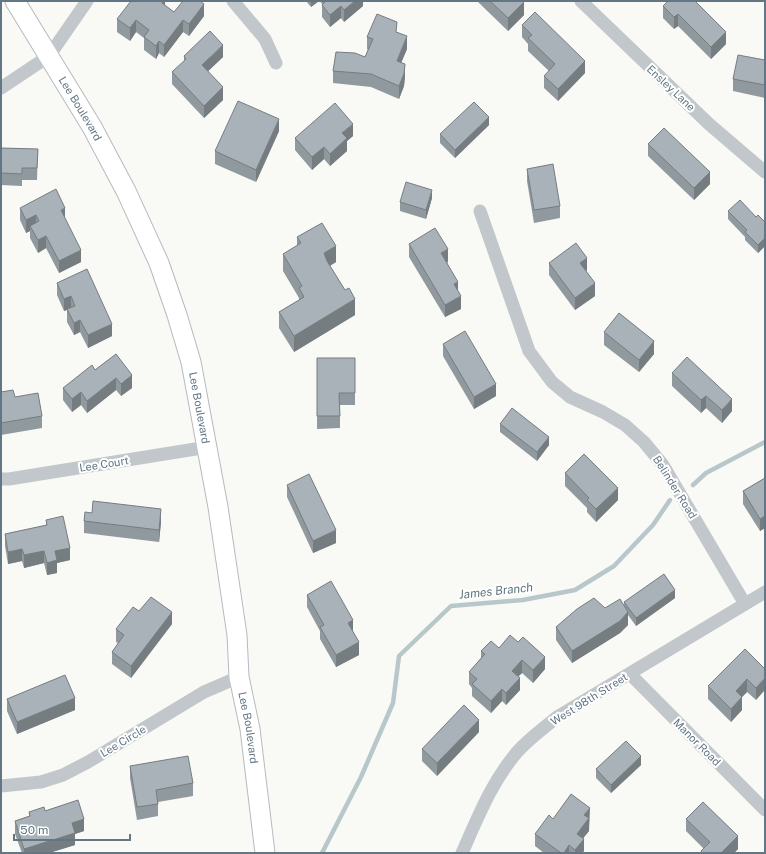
<svg xmlns="http://www.w3.org/2000/svg" width="766" height="854" font-family="'Public Sans',sans-serif">
  <style>
    .lines { fill: none; stroke-linecap: round; stroke-linejoin: round }
    .stream { stroke: #b8c7ca; stroke-width: 4.5 }
    .secondary-casing { stroke: #b4bbc0; stroke-width: 21 }
    .street { stroke: #c2c7cb; stroke-width: 13 }
    .secondary { stroke: #fff; stroke-width: 19 }
    .wall { fill: #90999e }
    .shaded-wall { fill: #767d81 }
    .building { fill: #a8b2b8; stroke: #767d81 }
    .labels { text-anchor: middle; dominant-baseline: central; stroke-width: 4; stroke-linejoin: round; paint-order: stroke }
    .street-label { font-size: 11px; fill: #627683; stroke: #fff }
    .water-label { font-size: 12px; font-style: italic; fill: #5d767d; stroke: #fff }
  </style>
  <rect width="100%" height="100%" fill="#f9f9f6"/>
  <g class="lines">
    <g class="stream">
      <path d="M693 485 706 473 765 442"/>
      <path d="M322 853 361 777 393 703 399 656 451 606 523 600 575 590 614 566 653 525 670 500"/>
    </g>
    <defs>
      <g id="secondary">
        <path id="s1" d="M15 1 92 127 126 191 159 263 177 315 191 362 218 507 237 635 239 677 250 729 265 853"/>
      </g>
    </defs>
    <use href="#secondary" class="secondary-casing"/>
    <g class="street">
      <path d="M233 1 265 39 276 63"/>
      <path d="M581 1 709 124 765 172"/>
      <path d="M1 88 49 56 87 1"/>
      <path d="M480 211 529 351 552 382 570 397 603 412 625 425 644 442 663 465 745 604"/>
      <path d="M1 479H9L208 447"/>
      <path d="M630 674 765 810"/>
      <path d="M1 786 41 782 63 775 88 762 204 692 239 677"/>
      <path d="M462 853C478 817 492 781 518 751 530 738 544 728 557 717L765 592"/>
    </g>
    <use href="#secondary" class="secondary"/>
  </g>
  <g class="wall">
    <path d="M165 1V5L174 12 204 16 189 36 183 32 164 57 159 53 156 59 144 50V38L136 32 130 41 117 32V19Z"/>
    <path d="M306 1H319L311 7Z"/>
    <path d="M320 1H363V6L344 22 341 18 330 27 322 17V4Z"/>
    <path d="M477 1H523L524 15 508 31Z"/>
    <path d="M668 1 726 44 711 59 678 26 674 29 663 18V6Z"/>
    <path d="M522 25 585 73 558 101 544 88V76L549 71 528 51V44L522 37Z"/>
    <path d="M397 32 407 49 401 62 405 76 404 86 399 99 371 87 333 83V71L365 57 368 50 367 49V37Z"/>
    <path d="M184 56 223 57 208 71 223 100 204 118 172 84V72L184 62Z"/>
    <path d="M765 60V98L733 91V79Z"/>
    <path d="M489 125 455 158 440 143V134Z"/>
    <path d="M279 131 256 182 215 164V151Z"/>
    <path d="M353 136 347 141V151L330 166 324 159 312 170 295 150V138Z"/>
    <path d="M648 144 710 184 694 200 648 156Z"/>
    <path d="M1 148 38 149 37 180H22V186L1 185Z"/>
    <path d="M527 169 560 206V218L534 223 527 181Z"/>
    <path d="M432 198 426 219 400 211V202Z"/>
    <path d="M20 208 65 219 81 262 59 273 46 248 38 253 30 238V231L26 233 20 220Z"/>
    <path d="M728 211 765 222V246L758 253 745 240V237L728 219Z"/>
    <path d="M297 237 336 262 330 266 355 315 294 352 279 328V312L299 300V298L283 271V254L297 246Z"/>
    <path d="M409 244 448 262H447L458 292 461 309 445 317 409 257Z"/>
    <path d="M765 254V268L764 267V255Z"/>
    <path d="M549 263 587 270 586 271 595 296 575 310 549 275Z"/>
    <path d="M57 283 112 336 88 348 80 332 74 335 67 322V310L64 311 57 295Z"/>
    <path d="M604 332 654 354 639 372 604 345Z"/>
    <path d="M443 344 496 396 474 409 443 356Z"/>
    <path d="M116 354 132 388 121 396 116 390 87 413 81 405 72 412 63 400V388L95 370Z"/>
    <path d="M317 358H355V405H340V428L317 429Z"/>
    <path d="M672 373 732 411 722 423 706 408 701 413 672 386Z"/>
    <path d="M1 392 15 397 42 416V428L1 435Z"/>
    <path d="M500 424 549 445 537 461 500 432Z"/>
    <path d="M565 473 618 500 596 522 587 512V508L565 486Z"/>
    <path d="M765 478V528L760 531 743 504V491Z"/>
    <path d="M287 485 336 543 313 553 287 497Z"/>
    <path d="M46 520 70 560 57 563V573L47 575 44 563 24 568 22 561 8 564 5 546V534L46 525Z"/>
    <path d="M84 521 161 522 159 542 84 533Z"/>
    <path d="M307 595 353 632 359 655 336 667 320 639V631L307 607Z"/>
    <path d="M675 598 636 626 628 615V625L620 633 572 663 556 640V627L605 608 624 606V602Z"/>
    <path d="M139 611 172 624 131 678 112 664V652L118 643 116 642V629Z"/>
    <path d="M499 648 545 669 533 683 522 673 518 676 520 690 506 705 502 701 491 713 472 696V688L469 684V672L481 658V651Z"/>
    <path d="M765 669 756 700 747 692 742 697V710L731 722 708 699V686Z"/>
    <path d="M7 699 75 710 17 734 7 711Z"/>
    <path d="M479 732 437 776 422 761V749Z"/>
    <path d="M641 765 611 793 596 778V769Z"/>
    <path d="M130 766 193 783V796L158 802V816L137 820 130 778Z"/>
    <path d="M45 811 84 831 75 834V845L49 853H22L15 834V821L29 816V812Z"/>
    <path d="M553 819 590 820 589 821V831L583 838 584 851 582 853H544L535 846V834Z"/>
    <path d="M686 819 738 849 734 853H701V851L704 849 686 831Z"/>
  </g>
  <g class="shaded-wall">
    <path d="M163 1H165V10L162 3Z"/>
    <path d="M311 1H319L311 7Z"/>
    <path d="M355 1H363V6L344 22V10Z"/>
    <path d="M524 2V15L508 31V18Z"/>
    <path d="M204 4V16L189 36V24Z"/>
    <path d="M341 6V18L330 27V15Z"/>
    <path d="M678 14V26L674 29V17Z"/>
    <path d="M136 20V32L130 41V28Z"/>
    <path d="M183 20V32L164 57V45Z"/>
    <path d="M726 32V44L711 59V47Z"/>
    <path d="M407 36V49L397 73V61Z"/>
    <path d="M159 41V53L156 59V46Z"/>
    <path d="M223 45V57L202 77V65Z"/>
    <path d="M585 61V73L558 101V89Z"/>
    <path d="M405 64V76L404 86 399 99V86Z"/>
    <path d="M223 87V100L204 118V106Z"/>
    <path d="M489 117V125L455 158V150Z"/>
    <path d="M279 119V131L256 182V170Z"/>
    <path d="M353 124V136L347 141V151L330 166V154L342 133Z"/>
    <path d="M324 147V159L312 170V157Z"/>
    <path d="M710 172V184L694 200V188Z"/>
    <path d="M432 190V198L426 219V210Z"/>
    <path d="M65 208V220L61 210Z"/>
    <path d="M36 215V227L30 226V231L26 233V220Z"/>
    <path d="M46 236V248L38 253V240Z"/>
    <path d="M765 238V246L758 253V245Z"/>
    <path d="M336 246V262L324 269V253Z"/>
    <path d="M448 249V262L441 266V253Z"/>
    <path d="M81 250V262L59 273V261Z"/>
    <path d="M587 258V270L580 276V263Z"/>
    <path d="M458 282V294L454 284Z"/>
    <path d="M595 283V296L575 310V298Z"/>
    <path d="M71 296V308L64 311V299Z"/>
    <path d="M461 296V309L445 317V305Z"/>
    <path d="M355 299V315L294 352V336Z"/>
    <path d="M80 320V332L74 335V323Z"/>
    <path d="M112 324V336L88 348V335Z"/>
    <path d="M654 341V354L639 372V360Z"/>
    <path d="M132 375V388L121 396V384Z"/>
    <path d="M116 378V390L87 413V401Z"/>
    <path d="M496 384V396L474 409V397Z"/>
    <path d="M81 392V405L72 412V399Z"/>
    <path d="M706 396V408L701 413V400Z"/>
    <path d="M732 399V411L722 423V410Z"/>
    <path d="M549 437V445L537 461V452Z"/>
    <path d="M618 488V500L596 522V509Z"/>
    <path d="M161 509V522L159 542V530Z"/>
    <path d="M765 516V528L760 531V519Z"/>
    <path d="M336 530V543L313 553V541Z"/>
    <path d="M70 548V560L57 563V573L47 575V563L55 551Z"/>
    <path d="M22 549V561L8 564V552Z"/>
    <path d="M44 551V563L24 568V555Z"/>
    <path d="M675 590V598L636 626V618Z"/>
    <path d="M172 612V624L131 678V666Z"/>
    <path d="M628 612V625L620 633 572 663V651Z"/>
    <path d="M353 620V632L348 636V623Z"/>
    <path d="M359 642V655L336 667V655Z"/>
    <path d="M545 657V669L533 683V670Z"/>
    <path d="M522 660V673L512 683V671Z"/>
    <path d="M520 678V690L506 705V693Z"/>
    <path d="M765 678V690L756 700V688Z"/>
    <path d="M747 679V692L736 703V691Z"/>
    <path d="M502 689V701L491 713V701Z"/>
    <path d="M742 697V710L731 722V709Z"/>
    <path d="M75 698V710L17 734V722Z"/>
    <path d="M479 720V732L437 776V763Z"/>
    <path d="M641 756V765L611 793V785Z"/>
    <path d="M590 808 589 831 577 846V834L584 815Z"/>
    <path d="M84 819V831L75 834V845L49 853H24V849L72 823Z"/>
    <path d="M738 836V849L734 853H721Z"/>
    <path d="M584 839V851L582 853H575V850Z"/>
    <path d="M569 845V853H564Z"/>
  </g>
  <g class="building">
    <path d="M131 1H163L162 3 174 12 183 1H200L204 4 189 24 183 20 164 45 159 41 156 46 144 37 149 30 136 20 130 28 117 19Z"/>
    <path d="M326 1H355L344 10 341 6 330 15 322 5Z"/>
    <path d="M490 1H523L524 2 508 18Z"/>
    <path d="M668 1H695L726 32 711 47 678 14 674 17 663 6Z"/>
    <path d="M535 12 585 61 558 89 544 76 555 64 528 38 532 35 522 25Z"/>
    <path d="M377 14 397 22 396 32 407 36 397 61 405 64 404 74 399 86 371 74 333 71 336 52 355 53 365 57 373 39 367 37Z"/>
    <path d="M210 31 223 45 202 65 223 87 204 106 172 72 186 59 184 56Z"/>
    <path d="M738 55 765 60V85L733 79Z"/>
    <path d="M238 101 279 119 256 170 215 151Z"/>
    <path d="M474 102 489 117 455 150 440 134Z"/>
    <path d="M335 103 353 124 342 133 347 138 330 154 324 147 312 157 295 138Z"/>
    <path d="M664 128 710 172 694 188 648 144Z"/>
    <path d="M1 148 38 149 37 168H22V174L1 173Z"/>
    <path d="M553 164 560 206 534 210 527 169Z"/>
    <path d="M406 182 432 190 426 210 400 202Z"/>
    <path d="M56 189 65 208 61 210 81 250 59 261 46 236 38 240 30 226 39 221 36 215 26 220 20 208Z"/>
    <path d="M740 200 756 217 758 215 765 222V238L758 245 745 232 747 230 728 211Z"/>
    <path d="M322 223 336 246 324 253 327 261 345 290 349 288 355 299 294 336 279 312 304 297 299 288 302 286 283 254 301 243 297 237Z"/>
    <path d="M435 228 448 249 441 253 458 282 454 284 461 296 445 305 409 244Z"/>
    <path d="M576 243 587 258 580 263 595 283 575 298 549 263Z"/>
    <path d="M87 269 112 324 88 335 80 320 74 323 67 309 75 306 71 296 64 299 57 283Z"/>
    <path d="M619 313 654 341 639 360 604 332Z"/>
    <path d="M465 331 496 384 474 397 443 344Z"/>
    <path d="M116 354 132 375 121 384 116 378 87 401 81 392 72 399 63 388 92 365 95 370Z"/>
    <path d="M687 357 732 399 722 410 706 396 701 400 672 373Z"/>
    <path d="M317 358H355V393H339L340 416H317Z"/>
    <path d="M13 390 15 397 38 393 42 416 1 423V392Z"/>
    <path d="M512 408 549 437 537 452 500 424Z"/>
    <path d="M584 454 618 488 596 509 587 500 589 498 565 473Z"/>
    <path d="M309 474 336 530 313 541 287 485Z"/>
    <path d="M765 478V516L760 519 743 491Z"/>
    <path d="M93 501 161 509 159 530 84 521 85 512 92 513Z"/>
    <path d="M63 516 70 548 55 551 57 560 47 563 44 551 24 555 22 549 8 552 5 534 47 525 46 520Z"/>
    <path d="M664 574 675 590 636 618 624 602Z"/>
    <path d="M331 581 353 620 348 623 359 642 336 655 320 627 324 625 307 595Z"/>
    <path d="M151 597 172 612 131 666 112 652 124 635 116 629 133 607 139 611Z"/>
    <path d="M594 598 605 608 620 599 628 612 620 621 572 651 556 627 577 609Z"/>
    <path d="M510 635 518 642 523 637 545 657 533 670 522 660 512 671 520 678 506 693 502 689 491 701 472 684 477 679 469 672 485 654 481 651 491 641 499 648Z"/>
    <path d="M745 649 765 669V678L756 688 747 679 736 691 742 697 731 709 708 686Z"/>
    <path d="M65 675 75 698 17 722 7 699Z"/>
    <path d="M464 705 479 720 437 763 422 749Z"/>
    <path d="M626 741 641 756 611 785 596 769Z"/>
    <path d="M188 756 193 783 156 790 158 804 137 807 130 766Z"/>
    <path d="M571 794 590 808 584 815 589 818 577 834 584 839 575 850 569 845 564 853H561L535 834 549 815 553 819Z"/>
    <path d="M78 800 84 819 72 823 75 833 24 849 15 821 30 816 29 812 44 807 45 811Z"/>
    <path d="M703 802 738 836 721 853H703L701 851 710 842 686 819Z"/>
  </g>
  <g class="labels">
    <g class="street-label">
      <text transform="translate(671 88) rotate(43)">Ensley Lane</text>
      <text stroke="none"><textPath href="#s1" startOffset="126">Lee Boulevard</textPath></text>
      <text stroke="none"><textPath href="#s1" startOffset="450">Lee Boulevard</textPath></text>
      <text transform="translate(104 464) rotate(-9)">Lee Court</text>
      <text transform="translate(675 487) rotate(58)">Belinder Road</text>
      <text transform="translate(589 699) rotate(-32)">West 98th Street</text>
      <text stroke="none"><textPath href="#s1" startOffset="774">Lee Boulevard</textPath></text>
      <text transform="translate(123 741) rotate(-31)">Lee Circle</text>
      <text transform="translate(697 742) rotate(45)">Manor Road</text>
    </g>
    <g class="water-label">
      <text transform="translate(496 591) rotate(-6)">James Branch</text>
    </g>
  </g>
  <rect width="766" height="854" fill="none" stroke="#627683" stroke-width="4"/>
  <path d="M14 834v6h116v-6" fill="none" stroke="#627683" stroke-width="2"/>
  <text x="20" y="834" font-size="12" fill="#627683" stroke="#ffffff" stroke-width="3" paint-order="stroke">50 m</text>
</svg>
